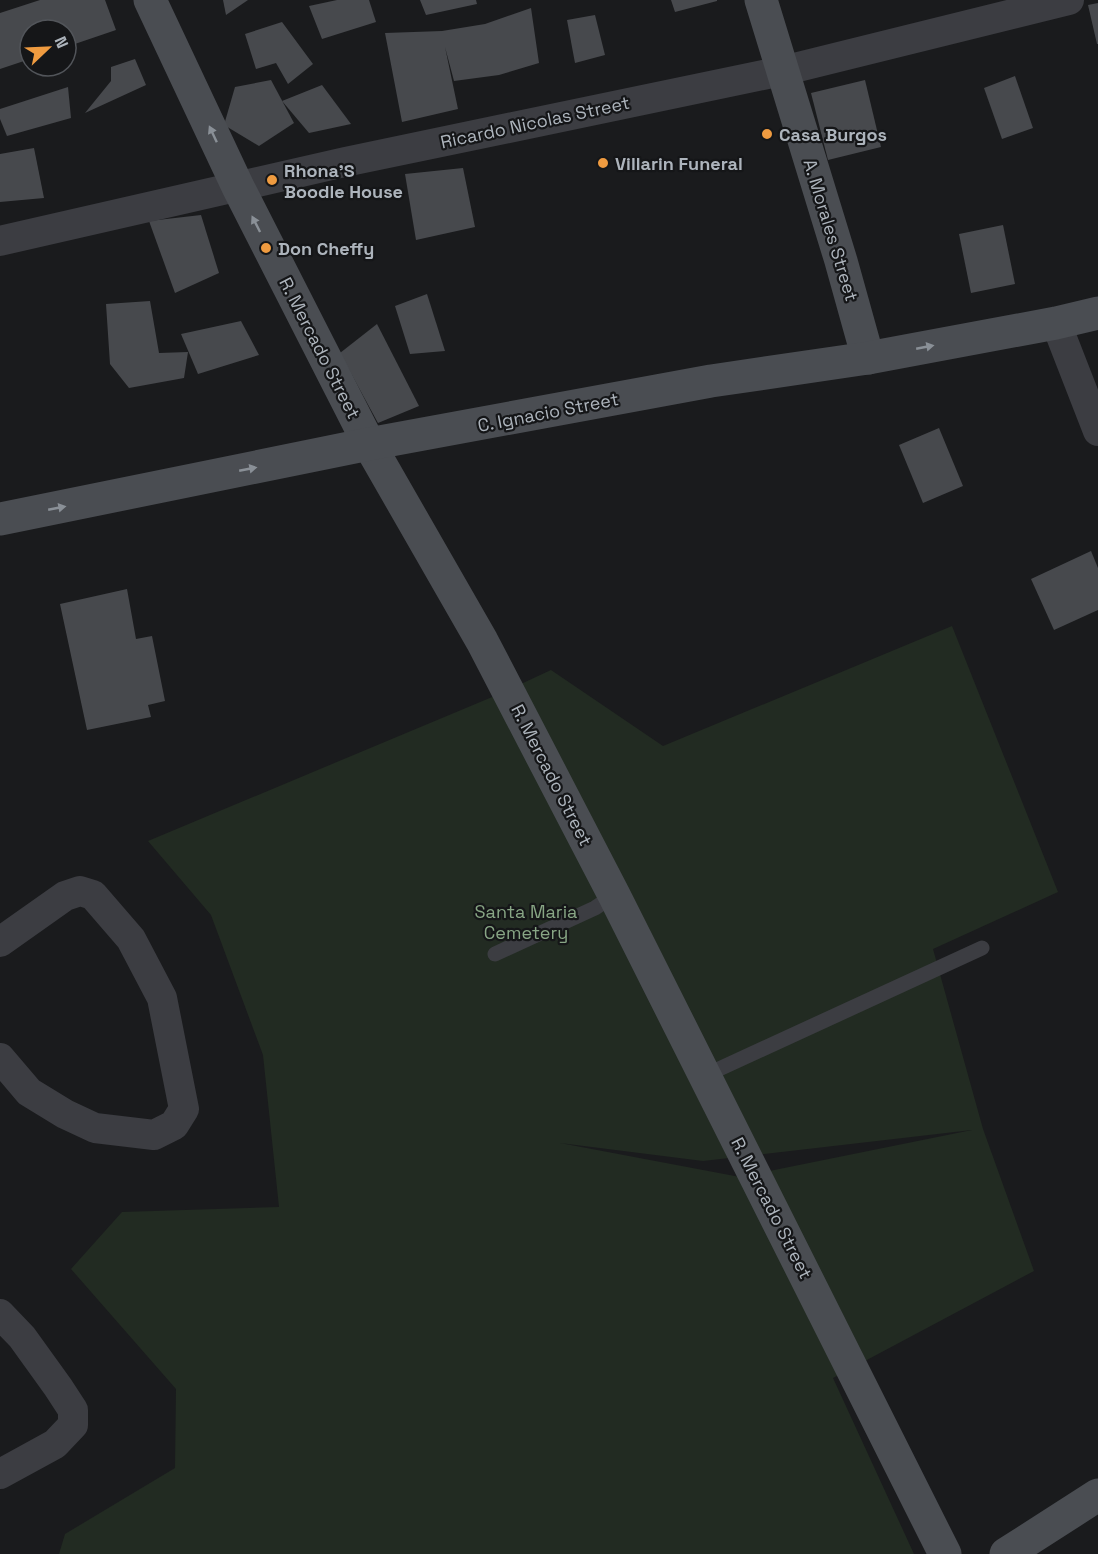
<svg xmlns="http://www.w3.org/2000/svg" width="1098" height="1554" font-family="'Space Grotesk',sans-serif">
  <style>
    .green { fill: #222b22; fill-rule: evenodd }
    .building { fill: #47494d }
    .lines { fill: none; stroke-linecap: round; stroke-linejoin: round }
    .lane { stroke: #3c3d42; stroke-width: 15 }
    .street { stroke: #3c3d42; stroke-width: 30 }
    .secondary { stroke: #4a4d52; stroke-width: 33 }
    .oneway { fill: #8a9097 }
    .poi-dot { fill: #ef9b40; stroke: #151618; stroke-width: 2 }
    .labels { text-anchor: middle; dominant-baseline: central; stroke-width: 4.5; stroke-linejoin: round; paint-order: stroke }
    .street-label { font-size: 18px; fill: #adb4bc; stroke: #151618 }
    .poi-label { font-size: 18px; font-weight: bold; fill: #adb4bc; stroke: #151618; text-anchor: start }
    .park-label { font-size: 18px; fill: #88a685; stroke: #151618 }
  </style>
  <rect width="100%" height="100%" fill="#1a1b1d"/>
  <path class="green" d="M952 626 1058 892 933 949 983 1129 1034 1271 833 1378 914 1554H59L65 1534 175 1468 176 1389 71 1269 122 1212 279 1207 263 1055 211 915 148 841 497 695 551 670 663 746ZM972 1130 740 1177 560 1143 703 1161Z"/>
  <g class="building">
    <path d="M40 0H105L116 30 66 47V30H30V59L0 69V13Z"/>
    <path d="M223 0H248L226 15Z"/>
    <path d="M337 0H369L376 22 322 39 309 6Z"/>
    <path d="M420 0H476L477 4 426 15Z"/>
    <path d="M671 0H717V1L675 12Z"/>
    <path d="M1098 3V44H1097L1088 5Z"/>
    <path d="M531 8 539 63 499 75 454 81 445 47 458 109 402 122 385 33 442 31 485 24Z"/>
    <path d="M595 15 605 55 575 63 567 20Z"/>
    <path d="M282 22 313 64 288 84 276 63 256 69 245 34Z"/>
    <path d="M135 59 146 85 85 113 111 81V67Z"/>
    <path d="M1015 76 1033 128 1002 139 984 88Z"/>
    <path d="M271 80 294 123 259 146 224 125 235 87Z"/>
    <path d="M865 80 881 147 828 160 811 93Z"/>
    <path d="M322 85 351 124 309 133 282 101Z"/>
    <path d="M68 87 71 118 7 136 0 119V109Z"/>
    <path d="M34 148 44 198 0 202V154Z"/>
    <path d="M463 168 475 227 416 240 405 174Z"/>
    <path d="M201 215 219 273 175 293 149 221Z"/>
    <path d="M1003 225 1015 284 971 293 959 234Z"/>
    <path d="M427 294 445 351 410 354 395 306Z"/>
    <path d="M150 301 159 353 188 352 184 378 129 388 110 364 106 304Z"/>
    <path d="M241 321 259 355 198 374 181 334Z"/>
    <path d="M377 324 419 406 378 423 340 353Z"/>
    <path d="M939 428 963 486 923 503 899 445Z"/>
    <path d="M1091 551 1098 568V610L1054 630 1031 579Z"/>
    <path d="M127 589 136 639 152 636 165 701 148 705 151 717 87 730 60 604Z"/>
  </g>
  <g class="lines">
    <g class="lane">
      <path d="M495 954 595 908 614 895"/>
      <path d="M706 1075 982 948"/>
    </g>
    <g class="street">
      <path d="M0 241 345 162 782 71 1069 0"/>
      <path d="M1056 323 1098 431"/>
      <path d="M0 942 65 896 80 891 93 895 131 939 162 998 184 1109 174 1125 154 1135 95 1128 65 1114 29 1092 0 1058"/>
      <path d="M0 1314 22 1337 58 1387 73 1410V1425L55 1444 0 1474"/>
    </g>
    <g class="secondary">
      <path d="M150 0 238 187 369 444 482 641 614 895 945 1554"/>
      <path d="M761 0 841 261 868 358"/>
      <path d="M0 519 369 444 711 381 868 358 1056 323 1098 313"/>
      <path d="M1006 1554 1098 1495"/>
    </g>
  </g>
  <defs><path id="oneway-solid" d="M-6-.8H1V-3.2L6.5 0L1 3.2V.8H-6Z" transform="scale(1.5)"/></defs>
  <g class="oneway">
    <use href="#oneway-solid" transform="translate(213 134) rotate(-115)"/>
    <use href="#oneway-solid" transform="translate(256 224) rotate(-117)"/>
    <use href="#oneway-solid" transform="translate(925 347) rotate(-11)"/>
    <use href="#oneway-solid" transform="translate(248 469) rotate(-11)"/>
    <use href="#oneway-solid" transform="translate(57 508) rotate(-11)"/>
  </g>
  <g class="poi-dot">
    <circle cx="767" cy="134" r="6"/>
    <circle cx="603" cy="163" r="6"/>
    <circle cx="272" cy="180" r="6"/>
    <circle cx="266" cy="248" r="6"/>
  </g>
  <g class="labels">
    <g class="street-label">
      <text transform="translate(535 122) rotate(-12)">Ricardo Nicolas Street</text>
      <text transform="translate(831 230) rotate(73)">A. Morales Street</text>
      <text transform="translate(320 348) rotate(63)">R. Mercado Street</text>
      <text transform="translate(548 412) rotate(-11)">C. Ignacio Street</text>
      <text transform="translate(552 775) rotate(63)">R. Mercado Street</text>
      <text transform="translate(772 1208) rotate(63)">R. Mercado Street</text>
    </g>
    <g class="poi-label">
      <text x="779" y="134">Casa Burgos</text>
      <text x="615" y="163">Villarin Funeral</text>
      <text x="284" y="170">Rhona’S<tspan x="284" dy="21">Boodle House</tspan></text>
      <text x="278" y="248">Don Cheffy</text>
    </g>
    <g class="park-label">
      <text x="526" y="911">Santa Maria<tspan x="526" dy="21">Cemetery</tspan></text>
    </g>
  </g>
  <g transform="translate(48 48) rotate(67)"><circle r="28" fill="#151618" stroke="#52555a" stroke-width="1.5"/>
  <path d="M0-4.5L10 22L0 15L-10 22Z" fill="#ef9b40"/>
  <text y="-9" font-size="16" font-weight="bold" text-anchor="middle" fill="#adb4bc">N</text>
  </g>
</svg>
